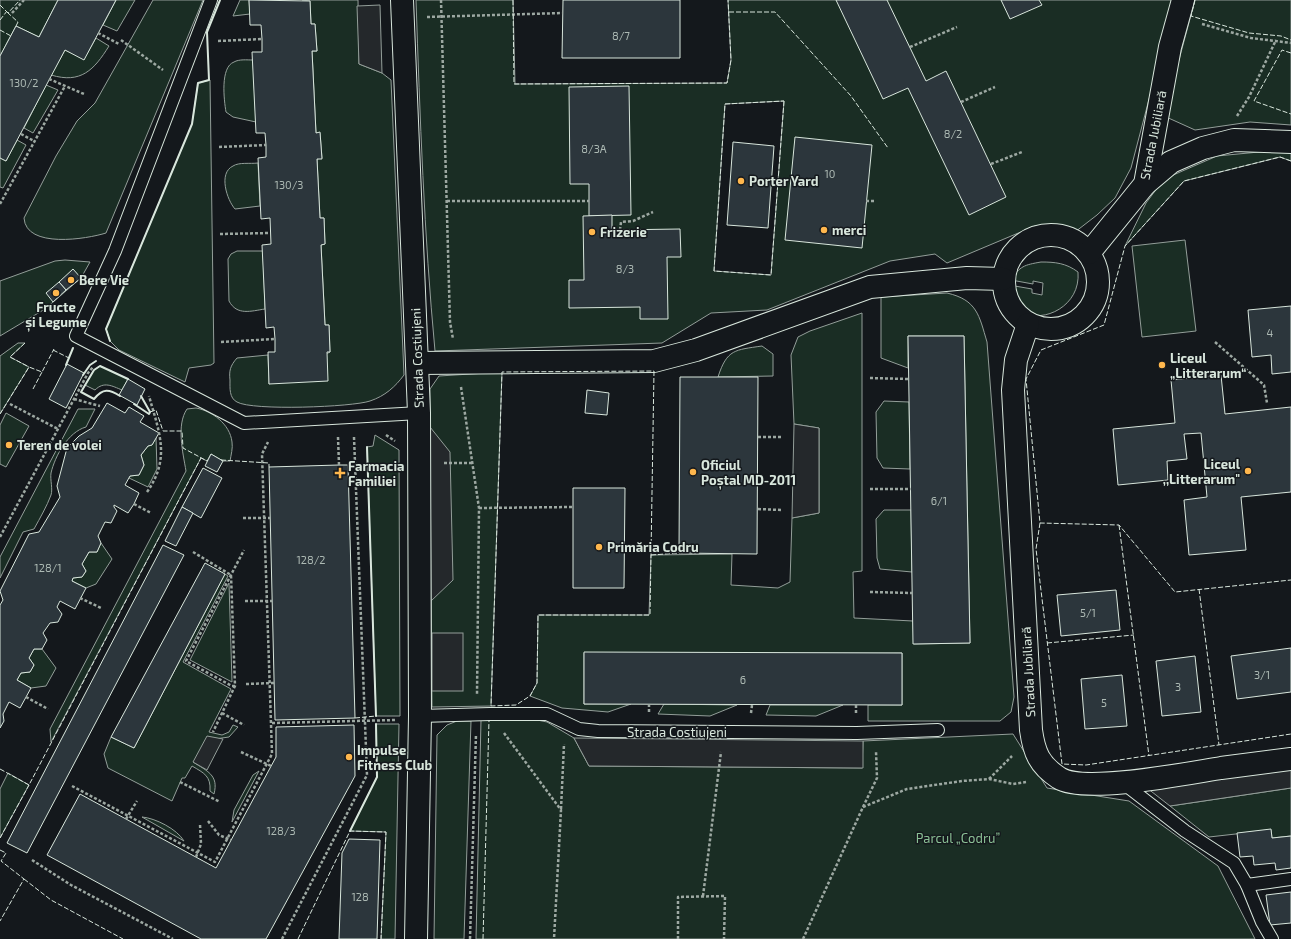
<svg xmlns="http://www.w3.org/2000/svg" width="1291" height="939" font-family="'Exo 2',sans-serif">
  <style>
    .green { fill: #1a2d24; stroke: #939e99; fill-rule: evenodd }
    .parking { fill: #24282b; stroke: #939e99 }
    .building { fill: #2c363c; stroke: #d8e6dc }
    .lines { fill: none; stroke-linecap: round; stroke-linejoin: round }
    .service-casing { stroke: #d8e6dc; stroke-width: 14 }
    .minor-casing { stroke: #d8e6dc; stroke-width: 24 }
    .tertiary-casing { stroke: #d8e6dc; stroke-width: 24 }
    .path { stroke: #9da8a2; stroke-width: 2.5; stroke-dasharray: 3 2; stroke-linecap: butt }
    .service { stroke: #14181c; stroke-width: 12 }
    .minor { stroke: #14181c; stroke-width: 22 }
    .tertiary { stroke: #14181c; stroke-width: 22 }
    .fence { stroke: #d8e6dc; stroke-width: 1; stroke-dasharray: 5 2; stroke-linecap: butt }
    .wall { stroke: #d8e6dc; stroke-width: 2 }
    .poi-dot { fill: #ffb74d; stroke: #14181c; stroke-width: 1.5 }
    .labels { text-anchor: middle; dominant-baseline: central; stroke-width: 3; stroke-linejoin: round; paint-order: stroke }
    .number-label { font-size: 11px; fill: #adbab4 }
    .street-label { font-size: 13px; fill: #d8e6dc; stroke: #14181c }
    .poi-label { font-size: 13px; font-weight: bold; fill: #d8e6dc; stroke: #14181c; text-anchor: start }
    .park-label { font-size: 13px; fill: #8ac095; stroke: #14181c }
  </style>
  <rect width="100%" height="100%" fill="#14181c"/>
  <g class="green">
    <path d="M0 0H58L39 37 16 26 0 56Z"/>
    <path d="M116 0H135L117 31 103 25Z"/>
    <path d="M153 0H203L106 233C87 239 26 249 24 218L56 156 77 121 95 103Z"/>
    <path d="M240 0H249L250 14 233 16Z"/>
    <path d="M302 0H358L359 64 382 73 391 80 404 375C395 387 385 396 370 401 353 407 252 411 237 402 229 398 230 388 230 380 229 371 230 366 237 358L268 355 269 384 330 352 329 325H325L321 245 325 244 324 218H320L317 159 322 158 320 133H316L312 51H317L315 24H311L310 1Z"/>
    <path d="M416 0H513L515 84 727 83 731 60 728 0H1175L1131 168 1115 198 1097 215 1075 232 1035 226 947 263 935 254 890 261 767 310 711 313 662 343 435 351C424 234 420 117 416 0ZM784 101 771 275 714 271 725 104Z"/>
    <path d="M1195 0H1291V125L1250 122 1195 130 1164 116Z"/>
    <path d="M96 38 109 46C94 70 81 84 51 75L65 50 84 59Z"/>
    <path d="M253 60 256 122 233 117 226 112C224 100 220 67 234 62 239 59 247 60 253 60Z"/>
    <path d="M210 80 214 363 211 365 189 368 185 382 119 350 110 341 106 329 192 124 198 83Z"/>
    <path d="M46 85 58 90 33 133 24 128Z"/>
    <path d="M17 140 26 145 3 188 0 187V158L6 161Z"/>
    <path d="M1280 150 1291 153V161L1280 157 1184 181 1125 246 1146 203 1164 179 1217 156Z"/>
    <path d="M258 163 260 206 235 209C227 200 218 173 233 166 239 162 250 164 258 163Z"/>
    <path d="M1185 240 1196 331 1142 337 1132 246Z"/>
    <path d="M237 251H263L265 309C251 311 237 316 229 301L228 259 231 254Z"/>
    <path d="M65 260 90 262 81 278 45 309 0 336V281L55 261Z"/>
    <path d="M1041 262C1055 262 1066 263 1078 272 1082 319 1009 335 1009 285L1032 289V293L1042 295 1043 283 1033 281V284L1011 280C1020 266 1024 265 1041 262Z"/>
    <path d="M947 293C977 300 979 315 987 342L1014 697 1011 712 1000 721H868V705H902V653H584V704H631L608 712 562 708 530 696 537 683 538 615H649L651 555 732 554 731 585 778 588 790 582 792 518 819 513V428L794 424 791 355 798 337 810 331 862 313V571L853 572 854 618 913 621 914 644 970 643 964 336H908V368L881 358V297Z"/>
    <path d="M18 343H25L10 357 29 367 0 414V356Z"/>
    <path d="M762 346 773 354V376L718 377C727 349 735 350 762 346Z"/>
    <path d="M100 366 128 379 122 390C112 386 104 381 95 390L85 385 94 370Z"/>
    <path d="M502 372 491 706 432 707 430 389 439 376Z"/>
    <path d="M884 401 909 402 910 469 883 468 877 458 876 412Z"/>
    <path d="M196 408C212 411 230 424 232 442 233 448 231 455 230 461H223L211 454 207 461 201 458 51 742 50 729 186 471C183 453 176 425 187 409Z"/>
    <path d="M78 409H95L86 427C68 432 55 456 51 473 50 480 53 489 51 495 47 506 40 518 34 529L23 532 0 578V557Z"/>
    <path d="M6 413 29 426 6 467 0 464V425Z"/>
    <path d="M375 435 399 450 400 716H376L367 447 373 446Z"/>
    <path d="M156 438 157 469 148 487 129 478 130 476 139 475 144 465 141 455 148 446 152 445Z"/>
    <path d="M884 510H911L912 572 880 569 877 558 876 519Z"/>
    <path d="M101 543 112 559 96 584 86 588 72 581 73 578 82 577 86 571 82 564 89 552H97Z"/>
    <path d="M225 574 228 576 183 662 231 689 209 732 222 735 229 732 233 725 238 727 229 737 215 739 193 762C207 771 219 775 214 794L210 791C211 776 204 773 192 766L185 778H182L172 801 108 768 104 754 111 737 134 748Z"/>
    <path d="M229 583 232 682 190 660Z"/>
    <path d="M34 649H42L56 668 46 686 31 688 17 680 21 673 30 672 34 665 29 658Z"/>
    <path d="M664 704 737 705 710 716 658 714Z"/>
    <path d="M770 705H843L816 716 766 715Z"/>
    <path d="M481 720H537L547 722 574 738 589 766 862 768 863 741 1013 734 1047 788 1129 801 1218 866 1255 939H476Z"/>
    <path d="M457 721H471L464 939H434L437 735 447 725Z"/>
    <path d="M376 724H399L395 939H381L386 832 350 831 377 777Z"/>
    <path d="M259 771 232 822 234 810 253 775Z"/>
    <path d="M8 773 29 785 0 838V789Z"/>
    <path d="M1291 788V836L1272 838 1271 830 1209 837 1170 806Z"/>
    <path d="M142 817C155 818 177 829 184 841Z"/>
  </g>
  <g class="parking">
    <path d="M380 5 382 73 359 64 357 6Z"/>
    <path d="M794 424 819 428V513L792 518Z"/>
    <path d="M430 427 450 452 453 580 431 601Z"/>
    <rect x="432" y="633" width="31" height="58"/>
    <path d="M207 736 223 739 207 770 193 762Z"/>
    <path d="M574 738 863 741V768L589 766Z"/>
    <path d="M1291 768V788L1170 806 1147 788Z"/>
  </g>
  <g class="building">
    <path d="M58 0H116L84 60 65 50 6 161 0 158V56L16 26 39 37Z"/>
    <path d="M249 0 310 1 311 24H315L317 51H312L316 133 320 132 322 159H317L320 218H324L325 244 321 245 325 325H329L330 352H327L328 381 269 384 268 352H275V339L274 327 266 328 262 245 271 244 270 218 261 219 258 158 266 157V145L265 133H256L252 52H262V39L261 25H250Z"/>
    <path d="M563 0H680V58H562Z"/>
    <path d="M836 0H887L926 81 946 71 1006 197 969 215 908 88 883 99Z"/>
    <path d="M1001 0H1039L1042 5 1010 19Z"/>
    <path d="M629 86 631 215 589 216V184H570L569 87Z"/>
    <path d="M795 137 872 145 862 248 785 240Z"/>
    <path d="M733 142 774 146 768 228 727 225Z"/>
    <path d="M612 215V230L680 229 681 257H667L668 319H640V307L569 308V280H584L583 216Z"/>
    <path d="M73 269 81 278 66 290 59 282Z"/>
    <path d="M59 282 66 290 53 302 46 293Z"/>
    <path d="M1291 306V372L1272 374 1271 355 1252 357 1248 310Z"/>
    <path d="M908 336H964L970 643 913 644Z"/>
    <path d="M67 364 84 373 66 408 49 399Z"/>
    <path d="M1221 375 1225 414 1291 407V492L1241 497 1246 550 1189 555 1184 500 1207 497 1201 433 1184 434 1187 459 1167 461 1168 480 1118 485 1113 429 1175 423 1171 380Z"/>
    <path d="M680 377H758L757 554 679 553Z"/>
    <path d="M128 379 145 389 137 405 119 395Z"/>
    <path d="M587 390 609 393 607 415 585 413Z"/>
    <path d="M107 403 125 413 129 407 144 416 140 422 159 433 152 445 148 446 141 455 144 465 139 475 130 476 125 485 139 493 134 504 128 513 114 505V507L117 511 111 523 105 522 98 536 101 543 97 552H89L82 564 86 571 82 577 73 578 72 581 86 588 75 609 60 601 57 607 62 614 58 622 50 623 43 633 47 640 42 649H34L29 658 34 665 30 672 21 673 17 680 31 688 20 708 9 702 3 714 4 721 0 728V605L3 600 0 591 29 534 39 532 60 497 57 486 67 448 79 436 92 428Z"/>
    <path d="M211 454 223 461 217 472 205 466Z"/>
    <path d="M339 465H348L355 718 275 720 269 467Z"/>
    <path d="M203 468 222 478 201 518 182 507Z"/>
    <path d="M573 488H625L624 588H573Z"/>
    <path d="M182 507 193 513 176 546 165 541Z"/>
    <path d="M163 545 184 555 27 853 7 843Z"/>
    <path d="M205 563 225 574 134 748 111 737Z"/>
    <path d="M1116 590 1120 630 1061 636 1057 595Z"/>
    <path d="M1291 648V692L1237 699 1231 656Z"/>
    <path d="M584 652 902 653V705L584 704Z"/>
    <path d="M1195 656 1201 712 1162 716 1156 661Z"/>
    <path d="M1122 675 1127 726 1085 729 1081 679Z"/>
    <path d="M354 725 355 776 266 939H201L47 855 80 794 216 868 276 757V727Z"/>
    <path d="M1271 829 1272 838 1291 836V868L1276 870 1275 863 1254 865 1253 856 1240 857 1237 833Z"/>
    <path d="M349 839 380 840 377 939H339L342 853Z"/>
    <path d="M1291 892V923L1270 925 1266 895Z"/>
  </g>
  <g class="lines">
    <defs>
      <g id="service">
        <path d="M211 0 115 251 76 336 244 423 419 413"/>
        <path d="M420 716 490 714H547L579 729 598 731 857 733 938 730"/>
        <path d="M1123 783 1185 831 1234 863 1247 885 1262 922 1272 939"/>
        <path d="M1247 885 1291 879"/>
      </g>
      <g id="minor">
        <path d="M1145 184 1171 162 1203 148 1234 140 1291 142"/>
        <circle cx="1051" cy="282" r="47"/>
        <path d="M1089 253 1145 184 1170 47 1183 0"/>
        <path d="M1028 324 1016 360 1013 390 1031 730C1034 752 1039 765 1059 778 1085 794 1189 773 1221 768 1245 765 1268 762 1291 759"/>
        <path d="M417 363 654 361 696 350 870 287 967 278 1003 279"/>
      </g>
      <path id="tertiary" d="M402 0 419 413 420 716 416 939"/>
    </defs>
    <use href="#service" class="service-casing"/>
    <use href="#minor" class="minor-casing"/>
    <use href="#tertiary" class="tertiary-casing"/>
    <g class="path">
      <path d="M441 0 450 322 453 339"/>
      <path d="M12 13 24 0"/>
      <path d="M427 17 563 13"/>
      <path d="M1202 24 1251 38 1291 43"/>
      <path d="M98 33 119 44"/>
      <path d="M121 40 163 70"/>
      <path d="M218 41 262 39"/>
      <path d="M910 47 957 27"/>
      <path d="M49 79 84 94"/>
      <path d="M961 102 995 87"/>
      <path d="M1237 116 1249 97 1276 40"/>
      <path d="M21 134 34 141"/>
      <path d="M219 147 266 145"/>
      <path d="M991 164 1022 152"/>
      <path d="M447 201H589"/>
      <path d="M866 201H876"/>
      <path d="M0 204 65 86"/>
      <path d="M620 230 621 222 633 221 653 212"/>
      <path d="M220 234 270 233"/>
      <path d="M221 342 275 339"/>
      <path d="M1215 342 1264 385 1267 403"/>
      <path d="M870 378 909 379"/>
      <path d="M461 387 479 508 477 695"/>
      <path d="M74 399 100 406"/>
      <path d="M10 404 58 429"/>
      <path d="M386 435 395 441"/>
      <path d="M338 437 339 465"/>
      <path d="M758 437H782"/>
      <path d="M444 463H473"/>
      <path d="M870 489H911"/>
      <path d="M147 492C171 458 159 432 149 396"/>
      <path d="M134 504 151 513"/>
      <path d="M479 508 573 507"/>
      <path d="M758 509 781 510"/>
      <path d="M243 518H270"/>
      <path d="M0 537 88 373 93 367"/>
      <path d="M193 552 231 575 235 686 213 732"/>
      <path d="M870 592 913 593"/>
      <path d="M80 598 101 608"/>
      <path d="M245 601H272"/>
      <path d="M246 684 274 683"/>
      <path d="M235 686H232L186 661 244 550"/>
      <path d="M26 697 48 709"/>
      <path d="M856 705V713"/>
      <path d="M649 712V705"/>
      <path d="M222 713 244 725"/>
      <path d="M751 713 752 705"/>
      <path d="M272 723 396 720"/>
      <path d="M504 733 561 810 554 939"/>
      <path d="M241 752 271 766"/>
      <path d="M989 779 1012 756"/>
      <path d="M180 782 220 802"/>
      <path d="M72 786 215 862 272 754 262 454 268 442"/>
      <path d="M863 807 877 778 876 751"/>
      <path d="M561 809 564 744"/>
      <path d="M126 819 137 801"/>
      <path d="M208 821 219 835 231 840"/>
      <path d="M196 857 201 844 200 824"/>
      <path d="M32 860 71 885 173 939"/>
      <path d="M703 896 721 752"/>
      <path d="M282 939 367 775 354 437"/>
      <path d="M470 939 476 734"/>
      <path d="M678 939V897L725 896 724 939"/>
      <path d="M803 939 863 807 907 789 962 781 989 779 1013 784 1026 782"/>
    </g>
    <use href="#service" class="service"/>
    <use href="#minor" class="minor"/>
    <use href="#tertiary" class="tertiary"/>
    <g class="fence">
      <path d="M513 0 514 84 727 83 731 60 728 0"/>
      <path d="M1195 0 1191 16 1249 33 1281 36 1291 40"/>
      <path d="M0 5 8 13"/>
      <path d="M729 12H775L851 96 888 148"/>
      <path d="M0 20 7 11"/>
      <path d="M16 26 18 22 8 13 20 0"/>
      <path d="M0 30 11 36"/>
      <path d="M1291 53 1282 50 1254 101 1291 114"/>
      <path d="M784 101 771 275 714 271 725 104Z"/>
      <path d="M1291 161 1280 157 1184 181 1125 246 1104 325 1041 350 1026 379 1040 523 1119 525 1175 592 1291 580"/>
      <path d="M25 343 10 357 29 367"/>
      <path d="M53 350 69 358"/>
      <path d="M654 371 650 615H538L537 683 530 696 516 705 491 706 502 372Z"/>
      <path d="M33 389 42 372"/>
      <path d="M150 412 156 410 163 431H182L183 448 207 461 208 460"/>
      <path d="M0 414 29 367 42 372 54 349"/>
      <path d="M221 460 269 463V467"/>
      <path d="M1040 523 1036 549 1062 764 1086 765 1291 734"/>
      <path d="M1119 525 1149 756"/>
      <path d="M651 555 679 553"/>
      <path d="M1199 589 1219 745"/>
      <path d="M1047 643 1134 635"/>
      <path d="M355 718 376 716"/>
      <path d="M0 769 29 785 201 458"/>
      <path d="M0 838 29 785"/>
      <path d="M0 850 6 853 1 861 24 879 0 921"/>
      <path d="M24 879 51 900 123 939"/>
      <path d="M298 939 350 831 386 832 381 939"/>
      <path d="M483 939 489 720"/>
    </g>
    <g class="wall">
      <path d="M110 341 106 329 192 124 198 83 209 80 207 32 220 0"/>
      <path d="M66 365 73 348"/>
      <path d="M83 375 90 365 96 361"/>
      <path d="M120 396C109 389 103 388 94 399L81 392 94 370 100 366 128 379"/>
      <path d="M134 404 149 414 150 412 141 396"/>
      <path d="M367 447 376 716"/>
      <path d="M350 831 377 777 376 724"/>
    </g>
  </g>
  <g class="poi-dot">
    <circle cx="741" cy="181" r="4"/>
    <circle cx="824" cy="230" r="4"/>
    <circle cx="592" cy="232" r="4"/>
    <circle cx="71" cy="280" r="4"/>
    <circle cx="56" cy="293" r="4"/>
    <circle cx="1162" cy="365" r="4"/>
    <circle cx="9" cy="445" r="4"/>
    <circle cx="1248" cy="471" r="4"/>
    <circle cx="693" cy="472" r="4"/>
    <path d="M338 467h4v4h4v4h-4v4h-4v-4h-4v-4h4z"/>
    <circle cx="599" cy="547" r="4"/>
    <circle cx="349" cy="757" r="4"/>
  </g>
  <g class="labels">
    <g class="number-label">
      <text x="621" y="35">8/7</text>
      <text x="24" y="82">130/2</text>
      <text x="953" y="133">8/2</text>
      <text x="594" y="148">8/3A</text>
      <text x="830" y="173">10</text>
      <text x="289" y="184">130/3</text>
      <text x="625" y="268">8/3</text>
      <text x="1270" y="332">4</text>
      <text x="939" y="500">6/1</text>
      <text x="311" y="559">128/2</text>
      <text x="48" y="567">128/1</text>
      <text x="1088" y="612">5/1</text>
      <text x="1262" y="674">3/1</text>
      <text x="743" y="679">6</text>
      <text x="1178" y="686">3</text>
      <text x="1104" y="702">5</text>
      <text x="281" y="830">128/3</text>
      <text x="360" y="896">128</text>
    </g>
    <g class="street-label">
      <text transform="translate(1153 135) rotate(-79)">Strada Jubiliară</text>
      <text transform="translate(417 358) rotate(-92)">Strada Costiujeni</text>
      <text transform="translate(1028 672) rotate(-93)">Strada Jubiliară</text>
      <text x="677" y="732">Strada Costiujeni</text>
    </g>
    <g class="poi-label">
      <text x="749" y="181">Porter Yard</text>
      <text x="832" y="230">merci</text>
      <text x="600" y="232">Frizerie</text>
      <text x="79" y="280">Bere Vie</text>
      <text x="56" y="307" text-anchor="middle">Fructe<tspan x="56" dy="15">și Legume</tspan></text>
      <text x="1170" y="358">Liceul<tspan x="1170" dy="15">„Litterarum“</tspan></text>
      <text x="17" y="445">Teren de volei</text>
      <text x="1240" y="464" text-anchor="end">Liceul<tspan x="1240" dy="15">,,Litterarum"</tspan></text>
      <text x="701" y="465">Oficiul<tspan x="701" dy="15">Poștal MD-2011</tspan></text>
      <text x="348" y="466">Farmacia<tspan x="348" dy="15">Familiei</tspan></text>
      <text x="607" y="547">Primăria Codru</text>
      <text x="357" y="750">Impulse<tspan x="357" dy="15">Fitness Club</tspan></text>
    </g>
    <g class="park-label">
      <text x="958" y="838">Parcul „Codru”</text>
    </g>
  </g>
</svg>
